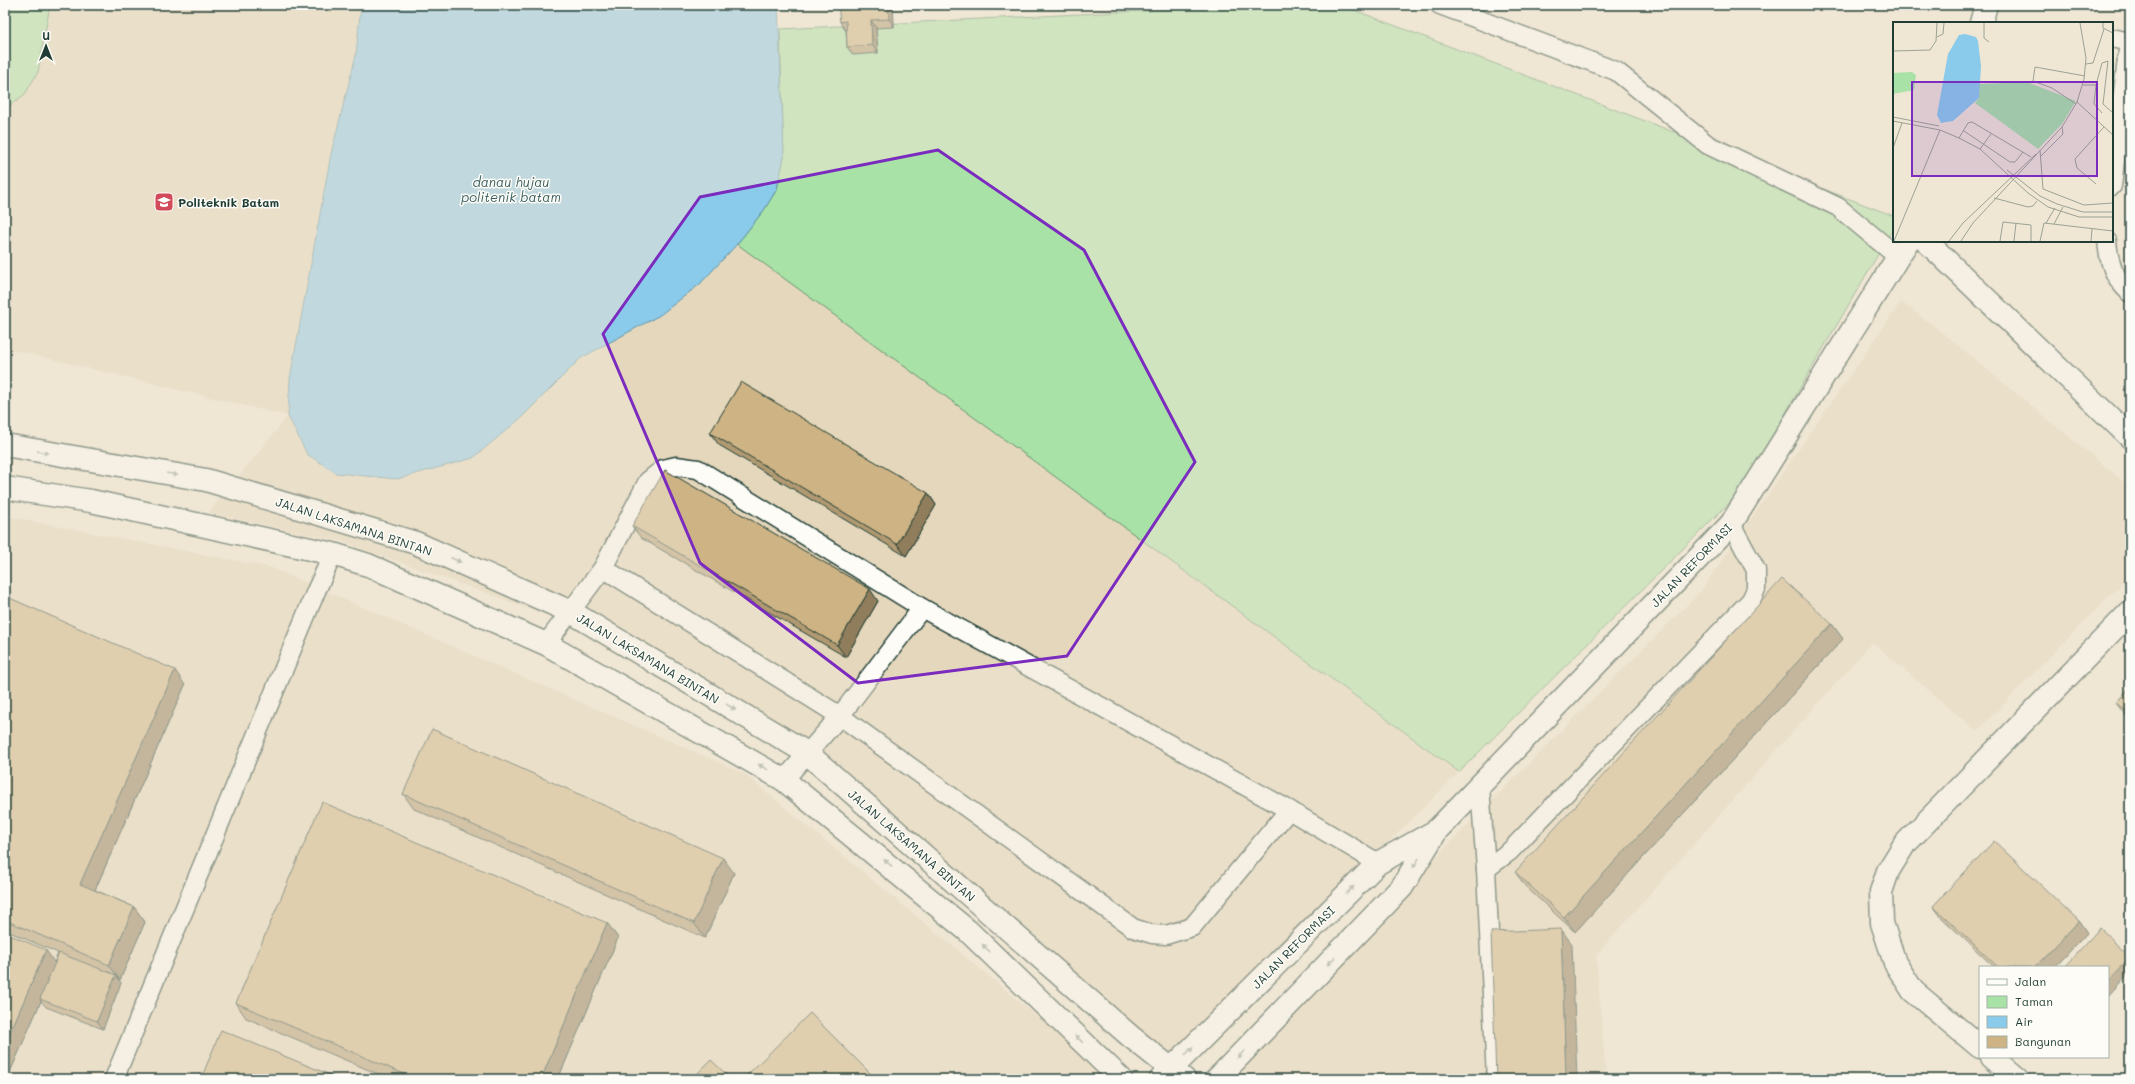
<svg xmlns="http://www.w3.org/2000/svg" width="2135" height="1084" font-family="Mali,sans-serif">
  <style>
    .built { fill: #e5d7bc }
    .green { fill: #a9e2a7; stroke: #64906e }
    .water { fill: #8acaeb; stroke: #5f92a2 }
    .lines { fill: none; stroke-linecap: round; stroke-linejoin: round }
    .lane-casing { stroke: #1f3d34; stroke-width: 21 }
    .street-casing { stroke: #1f3d34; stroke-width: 25 }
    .secondary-casing { stroke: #1f3d34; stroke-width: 25 }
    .lane { stroke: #fdfcf7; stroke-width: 18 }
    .street { stroke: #fdfcf7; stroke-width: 22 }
    .secondary { stroke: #fdfcf7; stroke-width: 22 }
    .wall { fill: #b19a72; stroke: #1f3d34 }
    .shaded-wall { fill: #907d5c; stroke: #1f3d34 }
    .building { fill: #ceb384; stroke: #1f3d34 }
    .oneway { fill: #8e9c96 }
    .marked { fill: none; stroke: #7b2cbf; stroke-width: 3; stroke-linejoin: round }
    .labels { text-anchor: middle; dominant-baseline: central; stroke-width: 3; stroke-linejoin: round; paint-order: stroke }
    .poi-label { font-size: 12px; font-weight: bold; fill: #1f3d34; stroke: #fdfcf7; text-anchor: start }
    .street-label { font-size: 12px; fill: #1f3d34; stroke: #fdfcf7 }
    .water-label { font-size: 13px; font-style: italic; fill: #3a6062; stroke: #fdfcf7 }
    .inset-road { fill: none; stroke: #9ca294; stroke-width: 1 }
    .view { fill: #7b2cbf; fill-opacity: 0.15; stroke: #7b2cbf; stroke-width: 2 }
    .inset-edge { fill: none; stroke: #1f3d34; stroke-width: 2 }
  </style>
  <rect width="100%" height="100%" fill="#efe6d4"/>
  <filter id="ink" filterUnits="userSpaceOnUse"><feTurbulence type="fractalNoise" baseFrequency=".025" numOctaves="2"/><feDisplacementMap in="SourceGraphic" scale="8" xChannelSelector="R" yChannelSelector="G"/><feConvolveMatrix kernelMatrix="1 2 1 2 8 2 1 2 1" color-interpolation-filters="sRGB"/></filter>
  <g filter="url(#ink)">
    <g class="built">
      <path d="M5 5H361L356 55 331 154 290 379 288 416 307 454 336 473 473 458 521 418 581 358 661 315 700 284 737 244 1459 772 1170 1059 823 769 592 631 341 541 209 513 288 416 5 348Z"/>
      <path d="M1901 302 1934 326 2130 487V575L1977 731 1872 642 1596 955 1606 1079H1215L1701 591Z"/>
      <path d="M5 516 272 568 743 773 1113 1079H5Z"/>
    </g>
    <g class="green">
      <path d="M5 5H50L38 72 25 94 5 109Z"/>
      <path d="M1261 5H1341L1894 216V227L1739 493 1459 772 737 244 764 210 777 189 784 157 780 29Z"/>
    </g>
    <path class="water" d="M361 5H778L784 157 777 189 764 210 737 244 700 284 660 315 581 358 521 418 473 458 397 479 336 473 307 454 288 416 290 379 331 154 356 55Z"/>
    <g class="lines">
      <defs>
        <g id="lane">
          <path d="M1440 5 1616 71 1708 145 1838 207 1898 257"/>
          <path d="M2112 38 2129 42 2130 39"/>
          <path d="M2112 186 2129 42"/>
          <path d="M2107 241C2109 263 2114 278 2130 293"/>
          <path d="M603 568 840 716 1133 928 1152 934 1166 935 1192 927 1289 810"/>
          <path d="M546 644 603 568 648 481 663 469 676 466 698 469 922 608 1289 810 1378 863"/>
          <path d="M784 780 840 716 922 608"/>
          <path d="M1480 786 1486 869 1496 1079"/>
          <path d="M1486 869 1510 851 1751 600 1756 589V570L1731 524"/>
          <path d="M114 1079 316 591 333 554"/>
        </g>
        <g id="street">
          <path d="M1926 241 2130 437"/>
          <path d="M1980 1047 1913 991 1895 963 1882 923 1881 892 1888 871 1904 845 2130 612"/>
          <path d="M1991 1057 2017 1079"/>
        </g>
        <g id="secondary">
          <path d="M1981 23 1986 5"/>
          <path d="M5 445 206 480 416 543 571 612 807 753 1130 1036 1184 1079"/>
          <path d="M5 488 91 501 333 554 368 565 546 644 784 780 968 931 1121 1079"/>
          <path d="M1161 1079 1378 863 1436 831"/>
          <path d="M1217 1079 1402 887 1437 830 1731 524 1908 241"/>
        </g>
      </defs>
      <use href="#lane" class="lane-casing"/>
      <use href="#street" class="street-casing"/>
      <use href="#secondary" class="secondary-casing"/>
      <use href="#lane" class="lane"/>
      <use href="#street" class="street"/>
      <use href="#secondary" class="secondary"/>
    </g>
    <g class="wall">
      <path d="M893 5 894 27 876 28 878 53 853 55 847 47 846 30H845L840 22Z"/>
      <path d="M710 433 928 493 936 505 906 556 719 445Z"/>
      <path d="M632 526 878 601 846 657 641 538Z"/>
      <path d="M5 596 185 685 95 890 134 907 145 922 120 980H119L121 983 103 1029 46 1007 41 1001 7 1079 58 953 5 930Z"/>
      <path d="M1832 624 1843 639 1575 932 1526 887 1515 872Z"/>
      <path d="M2130 687V719L2125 715 2116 703Z"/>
      <path d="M403 794 734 873 705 938 414 809Z"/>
      <path d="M1933 906 2079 921 2087 933 2055 967H1994L1942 918Z"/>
      <path d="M607 923 618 938 558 1079H390L246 1018 236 1003Z"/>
    </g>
    <g class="shaded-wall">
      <path d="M888 5H893L894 27 889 19Z"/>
      <path d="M871 20 876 28 878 53 872 45Z"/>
      <path d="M928 493 936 505 906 556 897 544Z"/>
      <path d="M870 589 878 601 846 657 837 645Z"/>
      <path d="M1832 624 1843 639 1575 932 1564 917Z"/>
      <path d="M175 670 185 685 91 899 80 884Z"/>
      <path d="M723 858 734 873 705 938 694 923Z"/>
      <path d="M134 907 145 922 120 980 109 965Z"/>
      <path d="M2079 921 2087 933 2055 967H2035Z"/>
      <path d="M607 923 618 938 558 1079H541Z"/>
      <path d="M1561 929 1572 944 1577 1079H1566Z"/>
      <path d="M46 950 56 965 40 999 41 1001 7 1079H5V1044Z"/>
      <path d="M2130 958V972L2108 996V981Z"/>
      <path d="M116 975 121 983 103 1029 97 1021Z"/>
    </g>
    <g class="building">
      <path d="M838 5H888L889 19 871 20 872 45 847 47 846 21 840 22Z"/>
      <path d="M741 382 928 493 897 544 710 433Z"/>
      <path d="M665 470 870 589 837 645 632 526Z"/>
      <path d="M1782 579 1832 624 1564 917 1515 872Z"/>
      <path d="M5 596 175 670 80 884 134 907 109 965 5 920Z"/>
      <path d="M2130 687V714L2116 703Z"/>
      <path d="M432 729 723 858 694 923 403 794Z"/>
      <path d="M322 802 607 923 541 1079H416L236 1003Z"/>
      <path d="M1994 841 2079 921 2035 967H1998L1933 906Z"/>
      <path d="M2100 928 2130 956V958L2108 981V967H2064Z"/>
      <path d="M1561 929 1566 1079H1496L1491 932Z"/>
      <path d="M5 933 46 950 5 1044Z"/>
      <path d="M59 953 116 975 97 1021 40 999Z"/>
      <path d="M810 1013 876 1079H743Z"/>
      <path d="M221 1030 340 1079H201Z"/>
      <path d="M711 1060 731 1079H692Z"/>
    </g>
    <defs><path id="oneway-solid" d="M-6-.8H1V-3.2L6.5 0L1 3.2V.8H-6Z"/></defs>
    <g class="oneway">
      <use href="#oneway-solid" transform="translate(43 452) rotate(10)"/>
      <use href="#oneway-solid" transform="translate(172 474) rotate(10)"/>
      <use href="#oneway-solid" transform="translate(456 560) rotate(24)"/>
      <use href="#oneway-solid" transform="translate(731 707) rotate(31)"/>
      <use href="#oneway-solid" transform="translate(763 767) rotate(-151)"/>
      <use href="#oneway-solid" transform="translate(888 863) rotate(-140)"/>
      <use href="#oneway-solid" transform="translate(1416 863) rotate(122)"/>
      <use href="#oneway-solid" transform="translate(1350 890) rotate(-45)"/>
      <use href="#oneway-solid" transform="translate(986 948) rotate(-136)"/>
      <use href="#oneway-solid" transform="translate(1331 961) rotate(134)"/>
      <use href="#oneway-solid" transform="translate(1079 1039) rotate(-136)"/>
      <use href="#oneway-solid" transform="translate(1189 1051) rotate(-45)"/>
      <use href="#oneway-solid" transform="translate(1241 1054) rotate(134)"/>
    </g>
  </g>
  <path d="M0 0H2135V1084H0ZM938 150 1084 250 1195 462 1067 656 858 683 700 563 603 334 700 197Z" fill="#efe6d4" fill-opacity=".55" fill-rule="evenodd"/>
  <path class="marked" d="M938 150 1084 250 1195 462 1067 656 858 683 700 563 603 334 700 197Z"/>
  <defs>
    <symbol id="university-square" viewBox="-11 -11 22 22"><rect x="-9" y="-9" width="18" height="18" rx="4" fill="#d1495b" stroke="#fdfcf7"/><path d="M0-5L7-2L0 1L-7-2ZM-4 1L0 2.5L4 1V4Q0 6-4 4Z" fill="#fff"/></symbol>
  </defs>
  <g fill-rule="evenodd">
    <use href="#university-square" x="153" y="191" width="22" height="22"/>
  </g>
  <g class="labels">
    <g class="poi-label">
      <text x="178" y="202">Politeknik Batam</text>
    </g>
    <g class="street-label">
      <text transform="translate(354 526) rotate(18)">JALAN LAKSAMANA BINTAN</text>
      <text transform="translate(1691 565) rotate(-46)">JALAN REFORMASI</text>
      <text transform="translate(648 658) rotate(31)">JALAN LAKSAMANA BINTAN</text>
      <text transform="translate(912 845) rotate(41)">JALAN LAKSAMANA BINTAN</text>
      <text transform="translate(1293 947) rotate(-45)">JALAN REFORMASI</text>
    </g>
    <g class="water-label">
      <text x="511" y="181">danau hujau<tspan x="511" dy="15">politenik batam</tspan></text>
    </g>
  </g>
  <g transform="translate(1893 22)">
    <rect width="220" height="220" fill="#efe6d4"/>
    <path d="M19 50 23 53 21 68 0 72V51ZM134 60 183 79 169 102 145 127 82 81 86 76V62Z" fill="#a9e2a7"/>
    <path d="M72 12 83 15 85 19 88 44 86 76 60 99 48 101 44 93 55 32 66 13Z" fill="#8acaeb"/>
    <path class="inset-road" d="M91 1V16L96 20M210 1V6L220 11M44 15 50 12 51 1M0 29 37 28 43 19 44 1M193 42 200 41 211 7M190 63H203L209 41 215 39 210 82 220 91M203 63 201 82 209 91M184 80 220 113M183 82 159 66 140 59 142 45 192 54M0 95 46 104M0 99 47 108 66 116 87 127 135 171 155 185 186 195H220M71 109 117 140H122L130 130M66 116 75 101 79 100 138 135M0 126 9 101M87 127 98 112M147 128 150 167 191 183 220 181M147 135 170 112 169 105M114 148 147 174 164 182 190 190H220M203 162 184 146 182 137 211 105M101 176 135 185 140 184 144 179M153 201 162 186M161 202 170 185M1 219 47 108M56 219 70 201 143 132M68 219 80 201 169 105 184 80 191 57 193 36 187 1M107 219 110 200 138 203V219M121 219 123 201M147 219 151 201 220 209M198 219 199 207"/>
    <path class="view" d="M19 60H204V154H19Z"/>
    <rect width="220" height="220" class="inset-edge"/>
  </g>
  <rect width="2135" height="1084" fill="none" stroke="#fdfcf7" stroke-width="20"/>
  <rect x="10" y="10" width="2115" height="1064" fill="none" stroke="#1f3d34" stroke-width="1.5" filter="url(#ink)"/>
  <rect x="1979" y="966" width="130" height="92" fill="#fdfcf7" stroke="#a4b0a9"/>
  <rect x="1987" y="979" width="20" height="6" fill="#fdfcf7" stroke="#a4b0a9"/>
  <text x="2015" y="986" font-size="12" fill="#1f3d34">Jalan</text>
  <rect x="1987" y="996" width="20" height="12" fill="#a9e2a7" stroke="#a4b0a9"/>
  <text x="2015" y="1006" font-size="12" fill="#1f3d34">Taman</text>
  <rect x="1987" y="1016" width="20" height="12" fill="#8acaeb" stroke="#a4b0a9"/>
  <text x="2015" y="1026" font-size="12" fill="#1f3d34">Air</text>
  <rect x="1987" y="1036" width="20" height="12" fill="#ceb384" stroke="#a4b0a9"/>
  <text x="2015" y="1046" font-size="12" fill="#1f3d34">Bangunan</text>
  <g transform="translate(46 46)" stroke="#fdfcf7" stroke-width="3" paint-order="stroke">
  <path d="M0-3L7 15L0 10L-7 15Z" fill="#1f3d34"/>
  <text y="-6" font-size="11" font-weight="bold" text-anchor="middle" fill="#1f3d34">U</text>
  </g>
</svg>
